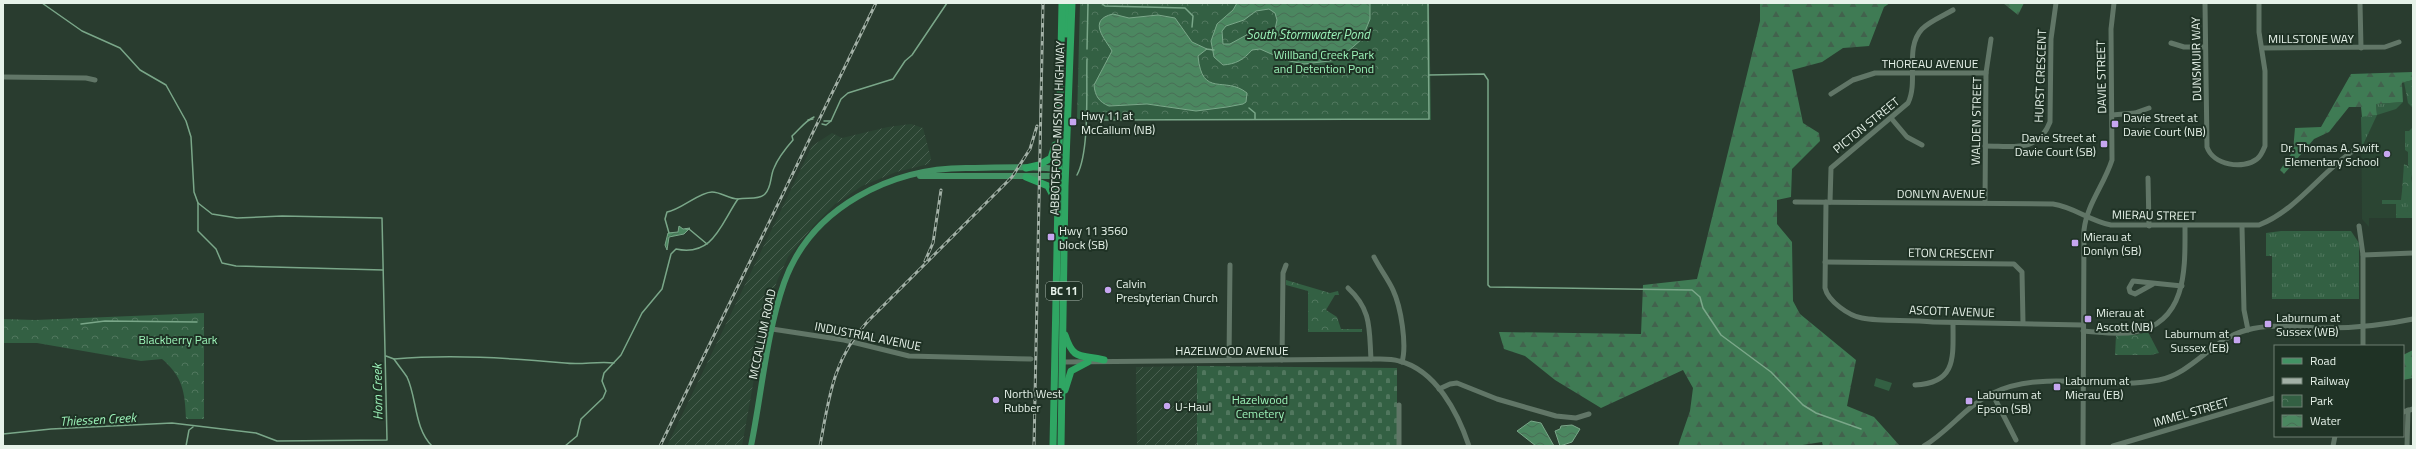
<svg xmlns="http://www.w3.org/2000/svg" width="2416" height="449" font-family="'Titillium Web',sans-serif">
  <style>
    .built { fill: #2b4533 }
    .industrial { fill: url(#industrial-furrows) }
    .grass { fill: url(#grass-tufts) }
    .forest { fill: url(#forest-firs) }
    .cemetery { fill: url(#cemetery-stones) }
    .park { fill: url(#park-crowns) }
    .garden { fill: #336043 }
    .water { fill: url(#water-waves); stroke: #7aa789; fill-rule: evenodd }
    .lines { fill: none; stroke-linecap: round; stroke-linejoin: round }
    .stream { stroke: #7aa789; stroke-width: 1.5 }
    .minor { stroke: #617667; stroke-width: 5 }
    .major { stroke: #439365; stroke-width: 6 }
    .highway { stroke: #2fa663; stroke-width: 7 }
    .rail-casing { stroke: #a3b1a7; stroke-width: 3 }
    .rail { stroke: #1f3225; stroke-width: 1.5; stroke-dasharray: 4.5; stroke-linecap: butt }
    .poi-dot { fill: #c6a6f0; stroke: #1f3225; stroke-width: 1.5 }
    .labels { text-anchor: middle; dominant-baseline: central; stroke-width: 4; stroke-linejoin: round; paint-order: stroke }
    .shield { fill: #1f3225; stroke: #aab8ae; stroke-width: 1 }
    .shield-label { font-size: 11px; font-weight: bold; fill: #e6f2e9 }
    .street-label { font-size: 12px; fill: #e6f2e9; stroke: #1f3225 }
    .park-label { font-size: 12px; fill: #9cf3b8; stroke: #1f3225 }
    .poi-label { font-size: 12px; fill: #e6f2e9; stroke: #1f3225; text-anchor: start }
    .water-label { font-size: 13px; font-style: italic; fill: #9bf2b8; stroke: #1f3225 }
  </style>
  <defs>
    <pattern id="industrial-furrows" width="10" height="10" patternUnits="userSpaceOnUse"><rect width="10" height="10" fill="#2b4533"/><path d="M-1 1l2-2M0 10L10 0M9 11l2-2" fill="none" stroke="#4a6051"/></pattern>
    <pattern id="grass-tufts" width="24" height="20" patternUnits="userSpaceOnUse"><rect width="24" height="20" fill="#336043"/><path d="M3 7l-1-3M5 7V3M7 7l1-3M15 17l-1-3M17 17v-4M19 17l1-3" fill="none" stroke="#51775e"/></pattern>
    <pattern id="forest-firs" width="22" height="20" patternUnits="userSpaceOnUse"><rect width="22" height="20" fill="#3f7b54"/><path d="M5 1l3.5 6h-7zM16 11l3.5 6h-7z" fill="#42624d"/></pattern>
    <pattern id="cemetery-stones" width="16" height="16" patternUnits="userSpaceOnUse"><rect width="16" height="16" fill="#336043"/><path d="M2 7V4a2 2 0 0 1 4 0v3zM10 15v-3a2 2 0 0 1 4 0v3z" fill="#51775e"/></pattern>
    <pattern id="park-crowns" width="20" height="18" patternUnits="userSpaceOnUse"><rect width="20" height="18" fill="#336043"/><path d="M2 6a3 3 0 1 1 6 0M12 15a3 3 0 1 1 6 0" fill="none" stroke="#51775e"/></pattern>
    <pattern id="water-waves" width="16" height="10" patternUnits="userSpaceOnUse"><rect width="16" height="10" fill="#4b8760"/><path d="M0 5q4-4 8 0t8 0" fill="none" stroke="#496e56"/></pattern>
  </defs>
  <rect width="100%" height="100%" fill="#293c2f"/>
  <path class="built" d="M2413 80V218H2369V227L2362 219 2361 117 2377 115 2403 101 2402 82Z"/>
  <g class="industrial">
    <path d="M911 124 923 128 931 158 929 164 896 172 862 186 835 204 813 226 788 257 777 281 765 317 742 446H667L812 146 832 133 842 138 888 127Z"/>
    <path d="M1197 366V446H1137L1136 367Z"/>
  </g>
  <g class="grass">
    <path d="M2403 102 2396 109 2377 115 2362 147 2361 117 2377 115 2376 104Z"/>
    <path d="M2413 127V182L2408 164V152L2405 150V131H2409Z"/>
    <path d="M2402 191H2413V218H2396V204H2382V200H2401Z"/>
    <path d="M2281 231H2351L2359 243V299H2272V256H2266V233Z"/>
  </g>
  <g class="forest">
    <path d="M1760 3H1890L1884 7 1869 46 1843 48 1822 62 1792 70 1803 123 1819 133 1820 141 1792 169 1791 197 1777 200V224L1792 242 1793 301 1800 314 1856 360 1847 406 1874 417 1900 446H1823L1822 442 1796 446H1678L1690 411 1693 388 1683 370 1601 408 1555 380 1525 356 1504 349 1499 332 1641 334 1643 285 1697 279 1760 21Z"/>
    <path d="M2003 3H2024L2018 15Z"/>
    <path d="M2413 72V80L2402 83 2403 102 2376 104 2377 115 2362 117 2361 107H2349L2329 132 2314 139 2284 174 2280 170 2293 151 2295 128 2321 127 2351 74Z"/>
    <path d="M2413 350V378L2403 380V355Z"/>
  </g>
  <path class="cemetery" d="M1197 366 1397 368V446H1197Z"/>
  <g class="park">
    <path d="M1080 3H1429L1431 120 1077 119Z"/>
    <path d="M2413 80V108L2408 103 2404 82Z"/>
    <path d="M2404 164 2410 167 2413 191H2402Z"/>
    <path d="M1286 280 1330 293 1338 291 1339 295H1335L1326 310 1337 317 1341 329H1362V332H1308V291L1286 285Z"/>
    <path d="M204 313V419H186C185 392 183 377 162 359L141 361 37 343H3V319L35 320Z"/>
    <path d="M2148 332 2159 353 2151 355H2115L2116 335H2135Z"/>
  </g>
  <g class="garden">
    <path d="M2413 196V212H2408L2407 197Z"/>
    <path d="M1876 378 1892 383 1889 391 1874 386Z"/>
  </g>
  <g class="water">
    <path d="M1237 3H1370V19L1362 39 1338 60 1304 64 1285 60 1260 49 1252 50C1243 60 1236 64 1223 65L1214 57 1211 41 1217 24 1233 10ZM1269 9 1275 13 1277 20 1274 34 1250 33 1230 44H1223L1222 31 1226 26 1244 20 1256 11Z"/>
    <path d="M1113 14 1129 18 1158 15 1175 18 1192 42 1207 49 1198 56C1202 99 1225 75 1247 93L1246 102 1243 104 1227 107 1196 111 1147 104 1109 106C1099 102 1095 96 1094 85L1112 51C1106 40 1086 20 1113 14Z"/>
    <path d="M679 226 683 229 690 228 684 234 669 237 667 250 665 245 668 233 678 232Z"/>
    <path d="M1531 421 1541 423 1554 446H1536L1517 431Z"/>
    <path d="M1572 425 1580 429 1572 442 1560 446 1555 431 1560 429 1561 426Z"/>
  </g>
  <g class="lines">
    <g class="stream">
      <path d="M1101 3 1105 6 1185 8 1193 16 1192 27"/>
      <path d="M1087 49 1088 3"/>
      <path d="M1206 49 1214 50"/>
      <path d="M1429 75 1484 74 1488 80V285L1490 287 1692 290 1700 297 1703 308 1721 335 1771 372 1803 405 1816 413 1861 429"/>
      <path d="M1249 108 1255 113V119"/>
      <path d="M808 120 813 119"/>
      <path d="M1085 120 1429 119 1428 3"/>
      <path d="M824 121H831L841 99 848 93 893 79 905 61 912 55 947 3"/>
      <path d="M822 124 826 125 831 121"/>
      <path d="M1077 175C1090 151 1086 88 1087 59"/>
      <path d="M198 203V231L216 249 222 263 236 266 383 270"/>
      <path d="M686 229H689L707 244"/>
      <path d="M669 233 665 219 667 212C681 210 699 192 712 192 721 192 729 199 738 199"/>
      <path d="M81 324 105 321 197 322"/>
      <path d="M386 356 394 359C451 354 509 358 565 363 582 365 598 361 614 363"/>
      <path d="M394 359C398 365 403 371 407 377 417 398 414 428 432 446"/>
      <path d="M3 434 51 429 172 423 256 433 277 441 387 440 382 218 282 216 237 218 212 214 198 203 194 192 191 137 186 121 166 85 140 70 120 48 82 31 42 3"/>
      <path d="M186 446 189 430 193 427"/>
      <path d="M565 446 577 436 581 419 603 398 606 391 602 381 604 373 621 355 642 313 662 289 671 254 676 249C714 257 721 223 738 199 747 197 759 200 765 194 772 187 770 176 774 168 778 158 786 148 793 140L792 136C800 129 805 121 814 117"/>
    </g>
    <g class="minor">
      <path d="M2205 3 2207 147C2213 165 2243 170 2257 159 2261 156 2263 151 2265 146V71L2259 32V3"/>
      <path d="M2360 3 2361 48"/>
      <path d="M2171 43 2184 47H2205"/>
      <path d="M2262 48 2385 47 2399 42"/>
      <path d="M3 77 86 78 95 80"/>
      <path d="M1831 94 1853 80 1875 73H1986"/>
      <path d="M2112 115 2135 113 2149 108"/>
      <path d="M1891 118 1907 137 1922 145"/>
      <path d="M1985 146C2013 146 2038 153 2050 122L2051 39 2056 3"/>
      <path d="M2148 178 2149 226"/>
      <path d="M1795 202 2053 204C2074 207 2090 221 2111 225H2259C2297 210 2320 173 2353 151"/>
      <path d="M1826 202 1825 288C1828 301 1849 316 1862 318 1883 322 1910 319 1933 322L2083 325"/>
      <path d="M1830 202 1831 168 1908 103C1919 81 1904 48 1922 29 1930 21 1943 16 1953 10"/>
      <path d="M1985 203 1986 73 1991 39"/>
      <path d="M2359 226 2363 255V346"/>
      <path d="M2242 227 2244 310 2248 330"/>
      <path d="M2363 255 2413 253"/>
      <path d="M1374 257C1380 269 1388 279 1393 290 1401 307 1407 345 1402 362"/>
      <path d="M1825 262 2014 264 2022 272 2023 323"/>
      <path d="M2153 284 2135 294 2130 292 2129 288 2133 281 2182 286"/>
      <path d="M1348 288C1372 310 1369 329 1371 359"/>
      <path d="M772 329 844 340 909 356 1031 359"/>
      <path d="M2083 331C2100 332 2119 335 2135 332 2188 322 2185 266 2185 226"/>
      <path d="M1229 360 1230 265"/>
      <path d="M1282 360 1283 273 1286 265"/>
      <path d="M1063 362 1371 359C1380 359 1390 358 1399 361 1436 370 1458 413 1469 446"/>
      <path d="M1915 385C1957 383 1953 357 1953 323"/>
      <path d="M1439 389 1450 384 1457 383 1497 399 1556 416 1576 418 1589 414"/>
      <path d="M1992 393 2016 440"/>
      <path d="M2403 412 2413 409"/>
      <path d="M1399 446V405"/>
      <path d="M1924 446C1949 431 1965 407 1991 394 2043 368 2104 391 2159 380 2193 373 2212 339 2247 330 2272 323 2300 328 2326 328 2354 328 2385 325 2413 319"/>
      <path d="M2083 446 2084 230C2087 204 2104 185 2112 160L2111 29 2114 3"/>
      <path d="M2113 446 2275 398"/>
      <path d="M2333 446 2335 436"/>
      <path d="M2407 446 2408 410"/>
    </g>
    <g class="major">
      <path d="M920 176H1058L1062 174"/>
      <path d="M751 446C762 392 766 335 784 283 811 207 892 167 969 168 987 168 1050 165 1062 171"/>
    </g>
    <g class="highway">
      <path d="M1066 34 1067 3"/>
      <path d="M1026 168 1039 165 1051 158 1055 145"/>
      <path d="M1026 177 1048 186 1056 201"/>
      <path d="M1065 335C1074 362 1081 354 1104 360"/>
      <path d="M1065 390 1071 371 1088 362"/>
      <path d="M1053 446 1062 3"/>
      <path d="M1061 446 1065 186 1072 3"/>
    </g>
    <defs>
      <g id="rail">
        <path d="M925 261 933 243 941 190"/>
        <path d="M660 446 876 3"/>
        <path d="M820 446C829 397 833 359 868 321L1012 177 1030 149 1037 126"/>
        <path d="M1034 446 1043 3"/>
      </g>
    </defs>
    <use href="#rail" class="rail-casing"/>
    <use href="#rail" class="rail"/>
  </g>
  <g class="poi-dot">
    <rect x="1069" y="118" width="8" height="8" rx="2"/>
    <rect x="2111" y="120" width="8" height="8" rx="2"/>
    <rect x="2100" y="140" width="8" height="8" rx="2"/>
    <circle cx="2387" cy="154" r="4"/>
    <rect x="1047" y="233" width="8" height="8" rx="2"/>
    <rect x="2071" y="239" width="8" height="8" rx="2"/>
    <circle cx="1108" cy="290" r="4"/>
    <rect x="2084" y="315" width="8" height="8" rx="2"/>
    <rect x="2264" y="320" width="8" height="8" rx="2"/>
    <rect x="2233" y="336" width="8" height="8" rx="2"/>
    <rect x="2053" y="383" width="8" height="8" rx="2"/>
    <circle cx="996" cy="400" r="4"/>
    <rect x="1965" y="397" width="8" height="8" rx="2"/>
    <circle cx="1167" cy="406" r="4"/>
  </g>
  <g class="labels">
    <rect class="shield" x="1046" y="282" width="36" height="18" rx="3"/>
    <g class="shield-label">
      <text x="1064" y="291">BC 11</text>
    </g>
    <g class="street-label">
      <text x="2311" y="38">MILLSTONE WAY</text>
      <text transform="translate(2196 59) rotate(-91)">DUNSMUIR WAY</text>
      <text x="1930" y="63">THOREAU AVENUE</text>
      <text transform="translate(2040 76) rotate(-88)">HURST CRESCENT</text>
      <text transform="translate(2101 77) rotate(-91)">DAVIE STREET</text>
      <text transform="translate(1976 121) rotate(-89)">WALDEN STREET</text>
      <text transform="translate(1866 125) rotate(-39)">PICTON STREET</text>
      <text transform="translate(1057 128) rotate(-88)">ABBOTSFORD-MISSION HIGHWAY</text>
      <text x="1941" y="193">DONLYN AVENUE</text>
      <text transform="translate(2154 215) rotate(1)">MIERAU STREET</text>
      <text transform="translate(1951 253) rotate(1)">ETON CRESCENT</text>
      <text transform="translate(1952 311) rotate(2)">ASCOTT AVENUE</text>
      <text transform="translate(762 334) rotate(-78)">MCCALLUM ROAD</text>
      <text transform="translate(868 336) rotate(11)">INDUSTRIAL AVENUE</text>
      <text x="1232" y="350">HAZELWOOD AVENUE</text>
      <text transform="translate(2191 412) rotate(-16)">IMMEL STREET</text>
    </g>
    <g class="park-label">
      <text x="1324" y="54">Willband Creek Park<tspan x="1324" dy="14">and Detention Pond</tspan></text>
      <text x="178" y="339">Blackberry Park</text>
      <text x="1260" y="399">Hazelwood<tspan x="1260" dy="14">Cemetery</tspan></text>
    </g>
    <g class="poi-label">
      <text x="1081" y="115">Hwy 11 at<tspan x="1081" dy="14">McCallum (NB)</tspan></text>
      <text x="2123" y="117">Davie Street at<tspan x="2123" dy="14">Davie Court (NB)</tspan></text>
      <text x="2096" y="137" text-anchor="end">Davie Street at<tspan x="2096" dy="14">Davie Court (SB)</tspan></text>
      <text x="2379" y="147" text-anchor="end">Dr. Thomas A. Swift<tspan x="2379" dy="14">Elementary School</tspan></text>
      <text x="1059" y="230">Hwy 11 3560<tspan x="1059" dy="14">block (SB)</tspan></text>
      <text x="2083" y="236">Mierau at<tspan x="2083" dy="14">Donlyn (SB)</tspan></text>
      <text x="1116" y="283">Calvin<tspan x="1116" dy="14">Presbyterian Church</tspan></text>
      <text x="2096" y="312">Mierau at<tspan x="2096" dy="14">Ascott (NB)</tspan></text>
      <text x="2276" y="317">Laburnum at<tspan x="2276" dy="14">Sussex (WB)</tspan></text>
      <text x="2229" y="333" text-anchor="end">Laburnum at<tspan x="2229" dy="14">Sussex (EB)</tspan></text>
      <text x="2065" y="380">Laburnum at<tspan x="2065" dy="14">Mierau (EB)</tspan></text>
      <text x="1004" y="393">North West<tspan x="1004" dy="14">Rubber</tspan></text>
      <text x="1977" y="394">Laburnum at<tspan x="1977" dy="14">Epson (SB)</tspan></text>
      <text x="1175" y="406">U-Haul</text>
    </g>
    <g class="water-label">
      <text x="1308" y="34">South Stormwater Pond</text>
      <text transform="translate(377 392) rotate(-91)">Horn Creek</text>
      <text transform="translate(98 419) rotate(-3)">Thiessen Creek</text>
    </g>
  </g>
  <rect width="2416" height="449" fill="none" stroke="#e6f2e9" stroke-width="8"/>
  <rect x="2274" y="345" width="130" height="92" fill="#1f3225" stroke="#6f7f73"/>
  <rect x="2282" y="358" width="20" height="6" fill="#439365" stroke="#6f7f73"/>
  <text x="2310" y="365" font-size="12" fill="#e6f2e9">Road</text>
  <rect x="2282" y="378" width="20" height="6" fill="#a3b1a7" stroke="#6f7f73"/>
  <text x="2310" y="385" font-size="12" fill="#e6f2e9">Railway</text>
  <rect x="2282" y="395" width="20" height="12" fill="url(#park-crowns)" stroke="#6f7f73"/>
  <text x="2310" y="405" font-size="12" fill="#e6f2e9">Park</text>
  <rect x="2282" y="415" width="20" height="12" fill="url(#water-waves)" stroke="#6f7f73"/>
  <text x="2310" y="425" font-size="12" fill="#e6f2e9">Water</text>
</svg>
